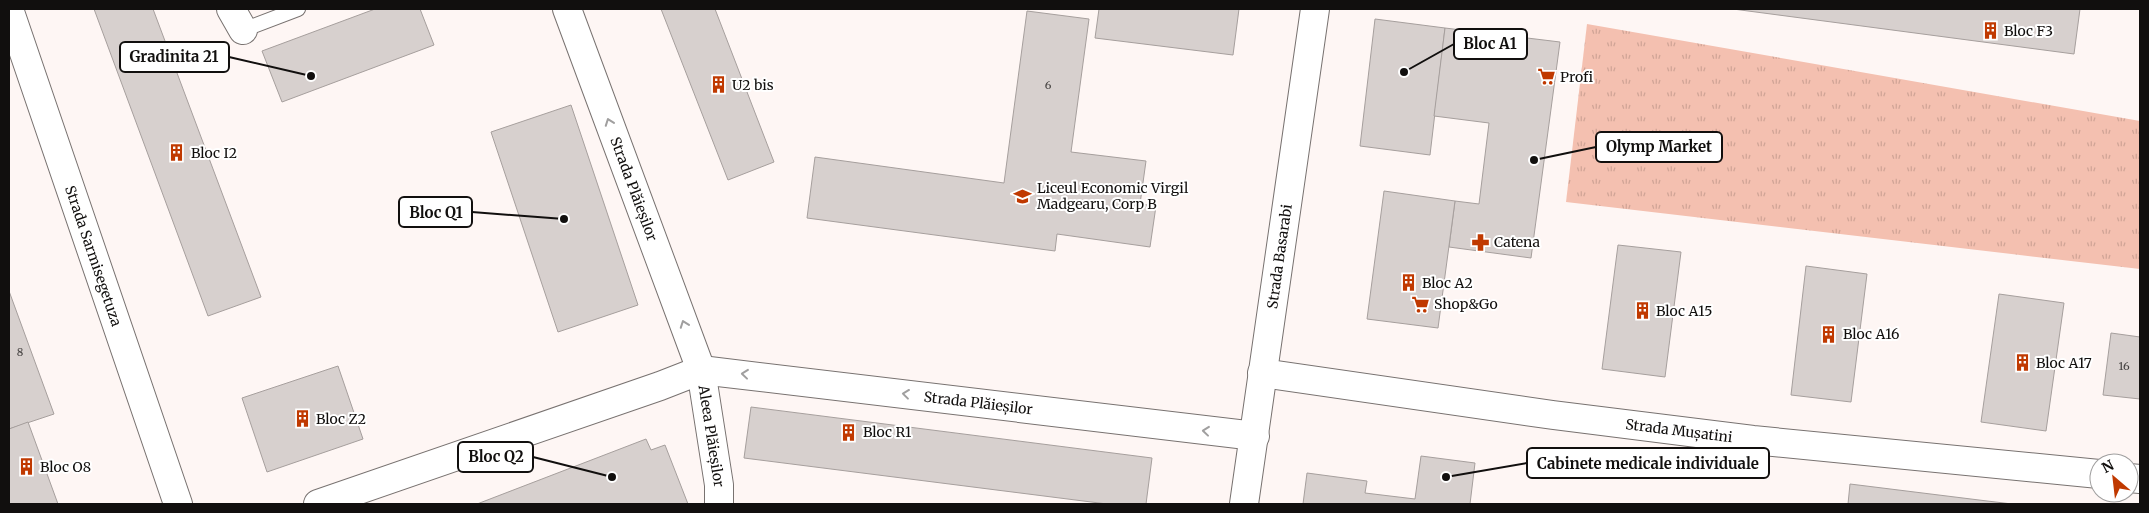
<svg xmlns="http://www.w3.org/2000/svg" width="2149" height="513" font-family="Merriweather,serif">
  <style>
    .grass { fill: url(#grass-tufts) }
    .building { fill: #d7d0ce; stroke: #a69f9d }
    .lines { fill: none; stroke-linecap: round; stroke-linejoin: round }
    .service-casing { stroke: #787270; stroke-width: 16 }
    .minor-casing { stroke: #787270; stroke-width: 30 }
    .tertiary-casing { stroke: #787270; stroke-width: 30 }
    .service { stroke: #fff; stroke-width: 14 }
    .minor { stroke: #fff; stroke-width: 28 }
    .tertiary { stroke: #fff; stroke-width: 28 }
    .oneway { stroke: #a09f9f }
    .labels { text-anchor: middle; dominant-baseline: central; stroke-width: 4; stroke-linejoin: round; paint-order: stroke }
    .number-label { font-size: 11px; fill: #423f3e }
    .poi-label { font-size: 14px; fill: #110f0e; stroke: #fff; text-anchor: start }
    .street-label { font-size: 14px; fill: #110f0e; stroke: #fff }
    .leader { fill: none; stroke: #110f0e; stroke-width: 2 }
    .callout-dot { fill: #110f0e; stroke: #fff; stroke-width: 2 }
    .callout { fill: #fff; stroke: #110f0e; stroke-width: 2 }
    .callout-label { font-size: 15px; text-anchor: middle; font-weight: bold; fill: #110f0e }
  </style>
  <defs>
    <pattern id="grass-tufts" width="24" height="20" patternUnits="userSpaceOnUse" patternTransform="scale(1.25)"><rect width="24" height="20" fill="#f4c0b0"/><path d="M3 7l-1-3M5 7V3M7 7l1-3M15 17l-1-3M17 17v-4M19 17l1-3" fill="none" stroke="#d0a496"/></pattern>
  </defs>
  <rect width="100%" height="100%" fill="#fef6f4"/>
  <path class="grass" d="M1587 24 2140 121V269L1566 202Z"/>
  <g class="building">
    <path d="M94 9H153L261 297 208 316Z"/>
    <path d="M375 9H420L434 45 282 102 262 51Z"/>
    <path d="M661 9H715L774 162 728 180Z"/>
    <path d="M1099 9H1239L1233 55 1095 38Z"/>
    <path d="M1733 9H2080L2074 54Z"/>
    <path d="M1027 11 1089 19 1071 152 1146 161 1140 204 1156 206 1150 247 1057 234 1055 251 807 218 815 157 1004 183Z"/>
    <path d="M1375 19 1445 28 1430 155 1360 146Z"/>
    <path d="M1445 28 1560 42 1531 258 1449 247 1455 201 1479 204 1489 123 1434 116Z"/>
    <path d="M571 105 638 305 558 332 491 132Z"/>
    <path d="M1384 191 1455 201 1438 328 1367 319Z"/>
    <path d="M1618 245 1681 252 1665 377 1602 369Z"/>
    <path d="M1806 266 1867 274 1851 402 1791 395Z"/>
    <path d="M9 291 54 414 9 429Z"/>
    <path d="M1999 294 2064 303 2046 431 1981 422Z"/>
    <path d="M2111 333 2140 337V399L2103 395Z"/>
    <path d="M338 366 363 439 267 472 242 398Z"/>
    <path d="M751 407 1152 458 1146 504H1107L744 458Z"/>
    <path d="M28 422 58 504H9V429Z"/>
    <path d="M646 439 651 450 665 445 688 504H477Z"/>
    <path d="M1421 456 1475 463 1470 504H1303L1307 473 1367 481 1365 493 1415 499Z"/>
    <path d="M1850 484 1979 500 2012 504H1848Z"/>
  </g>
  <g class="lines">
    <defs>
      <path id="service" d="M243 30 298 9"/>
      <g id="minor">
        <path d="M231 9 243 30"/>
        <path id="s1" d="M567 9 701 370 719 485V504"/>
        <path id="s2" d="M1262 373 1553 415 1753 440 2099 474"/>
        <path d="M2129 478 2140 479"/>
        <path id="s3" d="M318 504 660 386 701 370 1255 436"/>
        <path id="s4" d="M1244 504 1315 9"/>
      </g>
      <g id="tertiary">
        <path id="s5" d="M9 9 178 504"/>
      </g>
    </defs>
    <use href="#service" class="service-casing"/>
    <use href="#minor" class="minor-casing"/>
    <use href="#tertiary" class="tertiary-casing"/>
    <use href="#service" class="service"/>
    <use href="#minor" class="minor"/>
    <use href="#tertiary" class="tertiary"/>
  </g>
  <defs><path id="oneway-chevron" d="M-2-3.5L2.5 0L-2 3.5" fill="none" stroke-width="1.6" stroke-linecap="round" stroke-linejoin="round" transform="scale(1.25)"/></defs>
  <g class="oneway">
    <use href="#oneway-chevron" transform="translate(609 122) rotate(-110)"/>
    <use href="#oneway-chevron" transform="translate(684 324) rotate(-110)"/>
    <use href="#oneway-chevron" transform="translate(745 374) rotate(-174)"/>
    <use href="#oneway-chevron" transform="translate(906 394) rotate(-173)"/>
    <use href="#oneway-chevron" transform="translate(1206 431) rotate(-174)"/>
  </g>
  <defs>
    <symbol id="building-bare" viewBox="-9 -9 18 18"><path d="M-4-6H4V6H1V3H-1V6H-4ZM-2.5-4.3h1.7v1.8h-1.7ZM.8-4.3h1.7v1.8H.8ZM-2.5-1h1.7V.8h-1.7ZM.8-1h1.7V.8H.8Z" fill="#c03900" stroke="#fff" stroke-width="2.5" paint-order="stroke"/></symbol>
    <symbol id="supermarket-bare" viewBox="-9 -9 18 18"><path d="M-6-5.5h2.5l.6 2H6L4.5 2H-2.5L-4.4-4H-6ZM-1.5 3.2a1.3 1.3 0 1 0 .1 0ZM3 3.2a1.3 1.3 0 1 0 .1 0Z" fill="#c03900" stroke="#fff" stroke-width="2.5" paint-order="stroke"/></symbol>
    <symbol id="school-bare" viewBox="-9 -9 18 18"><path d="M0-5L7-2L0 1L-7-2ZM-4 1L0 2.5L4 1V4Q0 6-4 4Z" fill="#c03900" stroke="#fff" stroke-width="2.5" paint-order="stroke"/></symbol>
    <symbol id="pharmacy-bare" viewBox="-9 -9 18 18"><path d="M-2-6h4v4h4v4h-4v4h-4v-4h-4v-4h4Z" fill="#c03900" stroke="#fff" stroke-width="2.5" paint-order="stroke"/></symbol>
  </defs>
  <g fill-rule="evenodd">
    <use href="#building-bare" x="1978" y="18" width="25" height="25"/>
    <use href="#supermarket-bare" x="1534" y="64" width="25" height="25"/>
    <use href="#building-bare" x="706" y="72" width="25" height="25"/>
    <use href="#building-bare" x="164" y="140" width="25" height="25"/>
    <use href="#school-bare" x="1010" y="184" width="25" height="25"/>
    <use href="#pharmacy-bare" x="1468" y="230" width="25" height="25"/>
    <use href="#building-bare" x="1396" y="270" width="25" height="25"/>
    <use href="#supermarket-bare" x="1408" y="292" width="25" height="25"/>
    <use href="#building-bare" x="1630" y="298" width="25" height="25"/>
    <use href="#building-bare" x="1816" y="322" width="25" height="25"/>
    <use href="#building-bare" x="2010" y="350" width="25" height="25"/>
    <use href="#building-bare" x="290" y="406" width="25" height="25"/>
    <use href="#building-bare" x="836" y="420" width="25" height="25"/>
    <use href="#building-bare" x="14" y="454" width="25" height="25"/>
  </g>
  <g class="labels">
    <g class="number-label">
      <text x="1048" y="85">6</text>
      <text x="20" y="352">8</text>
      <text x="2124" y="366">16</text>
    </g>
    <g class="poi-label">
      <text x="2004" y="31">Bloc F3</text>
      <text x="1560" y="77">Profi</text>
      <text x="732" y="85">U2 bis</text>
      <text x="191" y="153">Bloc I2</text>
      <text x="1037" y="188">Liceul Economic Virgil<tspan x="1037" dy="16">Madgearu, Corp B</tspan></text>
      <text x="1494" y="242">Catena</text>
      <text x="1422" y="283">Bloc A2</text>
      <text x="1434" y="304">Shop&amp;Go</text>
      <text x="1656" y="311">Bloc A15</text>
      <text x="1843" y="334">Bloc A16</text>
      <text x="2036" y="363">Bloc A17</text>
      <text x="316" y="419">Bloc Z2</text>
      <text x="863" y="432">Bloc R1</text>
      <text x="40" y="467">Bloc O8</text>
    </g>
    <g class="street-label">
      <text stroke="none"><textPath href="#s1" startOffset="192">Strada Plăieșilor</textPath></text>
      <text stroke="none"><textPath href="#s4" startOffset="250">Strada Basarabi</textPath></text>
      <text stroke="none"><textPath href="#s5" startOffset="261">Strada Sarmisegetuza</textPath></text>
      <text stroke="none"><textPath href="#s3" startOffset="685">Strada Plăieșilor</textPath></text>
      <text stroke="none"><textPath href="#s2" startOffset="421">Strada Mușatini</textPath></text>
      <text stroke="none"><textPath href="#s1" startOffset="452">Aleea Plăieșilor</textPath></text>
    </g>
  </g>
  <path class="leader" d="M1404 72L1454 44M311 76L229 57M1534 160L1596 147M564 219L472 212M612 477L533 457M1446 477L1527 463"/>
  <g class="callout-dot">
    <circle cx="1404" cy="72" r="5"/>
    <circle cx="311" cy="76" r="5"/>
    <circle cx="1534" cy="160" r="5"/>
    <circle cx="564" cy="219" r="5"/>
    <circle cx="612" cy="477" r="5"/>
    <circle cx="1446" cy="477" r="5"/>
  </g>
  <g class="callout">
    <rect x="1454" y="29" width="73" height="30" rx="5"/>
    <rect x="120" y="42" width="109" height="30" rx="5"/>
    <rect x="1596" y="132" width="126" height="30" rx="5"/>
    <rect x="399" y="197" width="73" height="30" rx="5"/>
    <rect x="458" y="442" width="75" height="30" rx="5"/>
    <rect x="1527" y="448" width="242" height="30" rx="5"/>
  </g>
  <g class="callout-label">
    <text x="1490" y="49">Bloc A1</text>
    <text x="174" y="62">Gradinita 21</text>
    <text x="1659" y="152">Olymp Market</text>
    <text x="436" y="218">Bloc Q1</text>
    <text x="496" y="462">Bloc Q2</text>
    <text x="1648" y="469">Cabinete medicale individuale</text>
  </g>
  <rect width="2149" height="513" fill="none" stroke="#110f0e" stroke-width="20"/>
  <g transform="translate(2114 478) rotate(332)"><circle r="24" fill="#ffffff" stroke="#a09f9f"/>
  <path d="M0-4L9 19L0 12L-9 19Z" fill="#c03900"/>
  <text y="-8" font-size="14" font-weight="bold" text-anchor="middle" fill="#110f0e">N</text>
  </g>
</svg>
